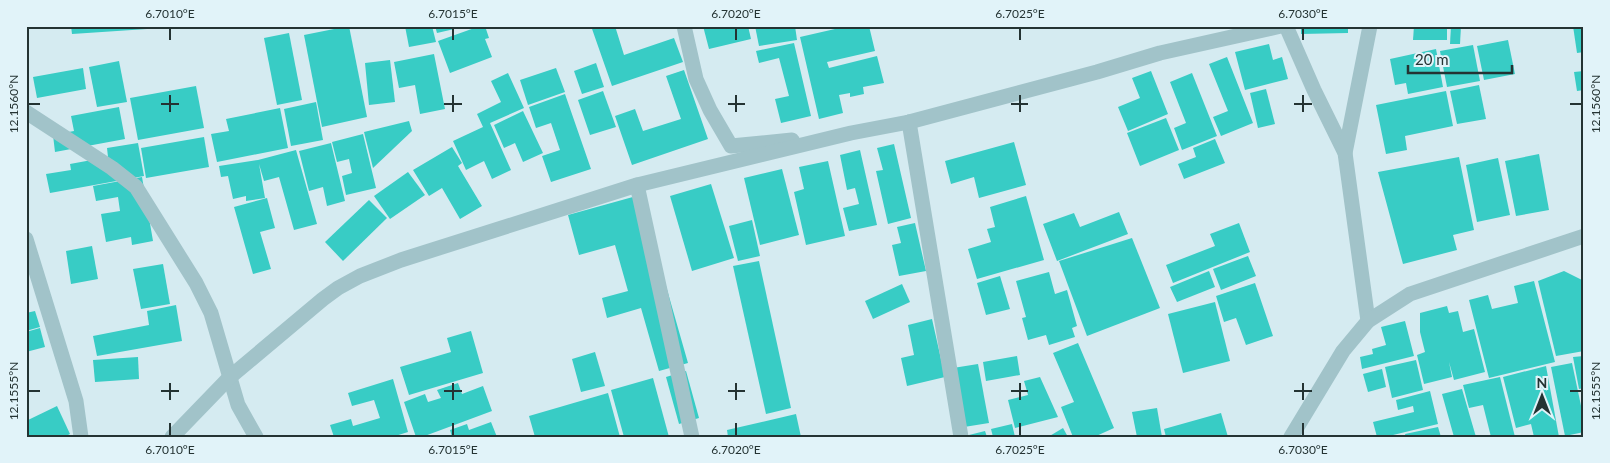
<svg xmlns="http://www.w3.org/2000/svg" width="1610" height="463" font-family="Lato,sans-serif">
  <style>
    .building { fill: #38ccc5 }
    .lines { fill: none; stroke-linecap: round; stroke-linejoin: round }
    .street { stroke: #a1c3c9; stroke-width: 15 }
    .ticks { fill: none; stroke: #243333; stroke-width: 2 }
    .neatline { fill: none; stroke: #243333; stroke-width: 2 }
    .ticks-label { font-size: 12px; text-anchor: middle; fill: #243333 }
  </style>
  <rect width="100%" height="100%" fill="#d5ebf1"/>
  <g class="building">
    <path d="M71 26H147V29L72 34Z"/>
    <path d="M349 26 367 117 322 127 304 35Z"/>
    <path d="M405 26H432L436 42 409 47Z"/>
    <path d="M435 26H463V27L437 33Z"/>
    <path d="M480 26H485L489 38 485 39 492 57 450 73 438 41Z"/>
    <path d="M591 26H615L624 55 674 38 683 62 612 86Z"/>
    <path d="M703 26H748L751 39 709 49Z"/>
    <path d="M755 26H795L797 40 759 46Z"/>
    <path d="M848 26H869L875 51 827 62 829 68 877 56 884 83 863 87 864 94 850 97V93L839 95 843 113 819 119 800 37Z"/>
    <path d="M1301 26H1348V33L1301 34Z"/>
    <path d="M1414 26H1447V40H1413Z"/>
    <path d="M1451 26H1461L1460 44H1450Z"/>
    <path d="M1573 26H1584V52L1577 53Z"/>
    <path d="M289 33 302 100 277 105 264 38Z"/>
    <path d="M1508 40 1515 74 1484 80 1477 46Z"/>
    <path d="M794 43 811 116 781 123 775 99 789 96 779 58 759 63 756 51Z"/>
    <path d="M1269 44 1273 60 1282 57 1288 79 1245 90 1235 52Z"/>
    <path d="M1473 45 1480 81 1447 87 1440 51Z"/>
    <path d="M1436 49 1443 87 1408 94 1406 83 1395 85 1390 59Z"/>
    <path d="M434 54 445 109 420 114 415 85 399 88 394 62Z"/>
    <path d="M1227 57 1253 123 1221 136 1213 117 1228 111 1209 64Z"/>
    <path d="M390 60 395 102 369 105 365 63Z"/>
    <path d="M119 61 127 102 97 107 89 67Z"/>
    <path d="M596 63 604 87 582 94 574 71Z"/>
    <path d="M83 68 86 89 37 98 33 77Z"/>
    <path d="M556 68 565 92 528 105 520 80Z"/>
    <path d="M684 70 708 139 632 165 615 116 635 109 643 131 681 119 666 76Z"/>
    <path d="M1151 71 1168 114 1128 131 1118 107 1140 98 1132 78Z"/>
    <path d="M1584 71V90L1577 91 1574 72Z"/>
    <path d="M508 73 524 108 490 123 511 170 492 179 484 161 466 170 453 141 483 127 477 114 501 102 491 81Z"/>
    <path d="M1192 73 1217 136 1182 150 1174 128 1186 123 1170 82Z"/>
    <path d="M1479 85 1486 119 1457 124 1450 91Z"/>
    <path d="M196 86 204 128 138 140 130 98Z"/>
    <path d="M1266 89 1275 124 1258 128 1250 93Z"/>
    <path d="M603 91 616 127 590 135 578 100Z"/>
    <path d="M1446 91 1453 126 1405 136 1407 150 1386 154 1376 105Z"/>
    <path d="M565 94 591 169 551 182 542 156 560 150 551 123 536 128 529 107Z"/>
    <path d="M316 102 323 140 291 146 284 109Z"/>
    <path d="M119 107 125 139 55 152 53 135 74 131 71 116Z"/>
    <path d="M280 108 288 148 217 162 211 134 229 131 226 119Z"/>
    <path d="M523 111 543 153 523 162 515 143 504 148 494 125Z"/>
    <path d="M1166 118 1179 150 1140 166 1127 133Z"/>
    <path d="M409 121 412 131 373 168 364 132Z"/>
    <path d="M363 134 376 188 346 195 342 176 352 173 349 159 337 162 332 142Z"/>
    <path d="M204 137 209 167 146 178 141 148Z"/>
    <path d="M1215 139 1225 163 1184 179 1178 164 1196 157 1193 148Z"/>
    <path d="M1014 142 1026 185 979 198 974 177 951 184 945 161Z"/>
    <path d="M138 143 144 176 50 193 46 174 71 170 70 164 108 157 107 148Z"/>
    <path d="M331 143 345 201 327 206 323 187 309 191 299 151Z"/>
    <path d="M894 144 911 218 888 224 876 171 883 170 877 148Z"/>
    <path d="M452 147 462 163 458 166 482 206 460 219 442 188 429 196 413 170Z"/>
    <path d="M296 150 317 224 294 230 279 177 264 181 259 164 265 198 246 201V196L233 199 228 176 221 177 219 166 258 160Z"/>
    <path d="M860 150 877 225 849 231 843 208 859 204 855 188 847 190 840 155Z"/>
    <path d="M1539 154 1549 210 1516 216 1505 161Z"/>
    <path d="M1459 157 1474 230 1453 235 1457 250 1403 264 1378 172Z"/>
    <path d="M1498 158 1510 215 1477 222 1466 165Z"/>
    <path d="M828 161 845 236 806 245 794 192 804 189 799 167Z"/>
    <path d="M782 169 799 235 760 245 744 178Z"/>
    <path d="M408 172 425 195 390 219 374 196Z"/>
    <path d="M142 177 153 241 132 245 131 237 106 242 101 214 120 211 118 197 96 201 93 186Z"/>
    <path d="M711 184 734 258 692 271 670 196Z"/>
    <path d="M640 195 688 363 659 371 641 308 607 318 602 298 628 291 615 245 579 255 568 215Z"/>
    <path d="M1026 196 1044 260 977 279 968 249 991 242 987 229 995 227 990 207Z"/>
    <path d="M267 198 275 228 260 232 271 269 253 274 234 207Z"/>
    <path d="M369 200 387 218 343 261 325 242Z"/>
    <path d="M1119 212 1128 234 1057 261 1043 224 1074 213 1080 227Z"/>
    <path d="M752 220 760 256 738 261 729 226Z"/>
    <path d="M915 223 926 271 899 276 892 245 901 243 897 227Z"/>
    <path d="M1239 223 1250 252 1173 283 1166 265 1215 246 1210 234Z"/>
    <path d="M1132 238 1160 308 1087 336 1059 261Z"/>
    <path d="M92 246 98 279 71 284 66 251Z"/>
    <path d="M1248 256 1256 276 1221 290 1213 269Z"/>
    <path d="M759 261 791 408 766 414 733 266Z"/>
    <path d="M163 264 170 304 141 309 133 269Z"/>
    <path d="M1209 271 1215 287 1177 302 1170 287Z"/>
    <path d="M1564 271 1584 281V351L1556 356 1538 281Z"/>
    <path d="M1049 272 1055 294 1067 290 1077 326 1072 328 1075 337 1049 345 1046 335 1028 340 1022 318 1026 317 1016 281Z"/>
    <path d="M1000 276 1010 309 986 315 977 283Z"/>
    <path d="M1534 281 1555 362 1489 378 1469 300 1488 295 1492 309 1518 303 1514 286Z"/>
    <path d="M1255 283 1273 336 1246 345 1236 318 1224 322 1216 296Z"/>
    <path d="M902 284 910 302 873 319 865 301Z"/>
    <path d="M1215 302 1230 361 1183 373 1168 314Z"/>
    <path d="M176 305 182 341 97 356 93 336 149 325 147 311Z"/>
    <path d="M1447 306 1449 313 1458 311 1463 332 1474 329 1485 372 1454 380 1449 362 1452 377 1424 384 1417 355 1425 352 1420 332V313Z"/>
    <path d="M35 311 40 327 26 331V313Z"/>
    <path d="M932 319 945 377 907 386 901 358 914 355 908 325Z"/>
    <path d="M1405 321 1414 356 1362 369 1360 357 1373 354 1372 349 1386 345 1381 327Z"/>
    <path d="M40 328 45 347 26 352V332Z"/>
    <path d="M471 331 483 373 409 395 400 367 451 352 447 338Z"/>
    <path d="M1078 343 1114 428 1094 437H1073L1061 407 1074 402 1053 353Z"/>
    <path d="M595 352 605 386 581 392 572 359Z"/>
    <path d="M1017 356 1020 375 986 381 983 362Z"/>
    <path d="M1584 356V388L1579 389 1573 357Z"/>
    <path d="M138 357 139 379 95 382 93 360Z"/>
    <path d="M1416 360 1423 390 1392 398 1385 367Z"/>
    <path d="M1572 363 1584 420V432L1565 436 1551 367Z"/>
    <path d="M978 364 989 423 964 427 953 368Z"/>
    <path d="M1546 366 1559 437H1534L1531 424 1516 428 1503 377Z"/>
    <path d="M1382 369 1386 387 1368 392 1363 374Z"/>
    <path d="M686 371 699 418 679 424 666 377Z"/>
    <path d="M1040 377 1058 417 1015 428 1008 400 1028 395 1024 381Z"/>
    <path d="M1500 377 1515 437H1491L1483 405 1469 408 1463 385Z"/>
    <path d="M653 378 669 437H624L611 390Z"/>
    <path d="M393 379 408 432 392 437H334L330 425 351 419 353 426 380 418 374 400 352 406 348 393Z"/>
    <path d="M458 383 462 394 483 386 492 411 422 437H416L404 402 425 394 428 402 441 398 437 390Z"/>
    <path d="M1462 389 1476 437H1454L1442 394Z"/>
    <path d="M1430 391 1438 424 1385 437H1377L1373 422 1414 412 1413 406 1398 410 1396 400Z"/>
    <path d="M608 393 620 437H535L529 416Z"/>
    <path d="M57 406 70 434 64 437H26V421Z"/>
    <path d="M1157 408 1162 437H1137L1132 412Z"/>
    <path d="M1221 413 1228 437H1166L1164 429Z"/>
    <path d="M796 414 801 437H728L727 430Z"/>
    <path d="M491 422 497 437H452L450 430 467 424 469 430Z"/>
    <path d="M1012 424 1015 437H993L991 429Z"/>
    <path d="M1438 427 1441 437H1406L1405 434Z"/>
    <path d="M1063 428 1068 437H1048Z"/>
    <path d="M985 431 987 437H965V436Z"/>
  </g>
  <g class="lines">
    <g class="street">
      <path d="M684 26 696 79 710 110 731 146 792 140"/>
      <path d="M1286 26 1314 90 1345 153 1368 321"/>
      <path d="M26 112 112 168 136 187 196 283 211 313 238 405 256 437"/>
      <path d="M909 122 961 437"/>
      <path d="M1345 153 1370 26"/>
      <path d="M637 185 692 437"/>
      <path d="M26 239 76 401 81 437"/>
      <path d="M172 437 230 377 323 299 338 288 360 276 401 260 637 185 851 133 909 122 1097 72 1160 53 1281 26"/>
      <path d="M1291 437 1343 351 1368 321 1410 294 1584 236"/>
    </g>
  </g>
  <path class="ticks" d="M170 28V40M453 28V40M736 28V40M1020 28V40M1303 28V40M170 95V112M453 95V112M736 95V112M1020 95V112M1303 95V112M28 104H40M161 104H179M444 104H462M728 104H745M1011 104H1028M1294 104H1312M1570 104H1582M170 383V400M453 383V400M736 383V400M1020 383V400M1303 383V400M28 391H40M161 391H179M444 391H462M728 391H745M1011 391H1028M1294 391H1312M1570 391H1582M170 423V436M453 423V436M736 423V436M1020 423V436M1303 423V436"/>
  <rect width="1610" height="463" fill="none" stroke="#e1f3f9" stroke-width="55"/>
  <g transform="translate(1542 396)" stroke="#e1f3f9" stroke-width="4" paint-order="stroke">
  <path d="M0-4L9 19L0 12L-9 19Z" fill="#243333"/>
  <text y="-8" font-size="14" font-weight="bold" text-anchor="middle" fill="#243333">N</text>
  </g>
  <path d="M1408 65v8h104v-8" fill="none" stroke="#243333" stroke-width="2.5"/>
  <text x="1415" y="65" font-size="15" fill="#243333" stroke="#e1f3f9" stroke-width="4" paint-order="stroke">20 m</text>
  <rect x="28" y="28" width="1554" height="408" class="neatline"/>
  <g class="ticks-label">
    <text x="170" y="18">6.7010°E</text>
    <text x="453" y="18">6.7015°E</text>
    <text x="736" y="18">6.7020°E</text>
    <text x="1020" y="18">6.7025°E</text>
    <text x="1303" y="18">6.7030°E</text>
    <text transform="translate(14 104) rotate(-90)" y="4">12.1560°N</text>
    <text transform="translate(1596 104) rotate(-90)" y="4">12.1560°N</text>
    <text transform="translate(14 391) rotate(-90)" y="4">12.1555°N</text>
    <text transform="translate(1596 391) rotate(-90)" y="4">12.1555°N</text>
    <text x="170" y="454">6.7010°E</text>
    <text x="453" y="454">6.7015°E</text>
    <text x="736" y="454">6.7020°E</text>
    <text x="1020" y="454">6.7025°E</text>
    <text x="1303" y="454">6.7030°E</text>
  </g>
</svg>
